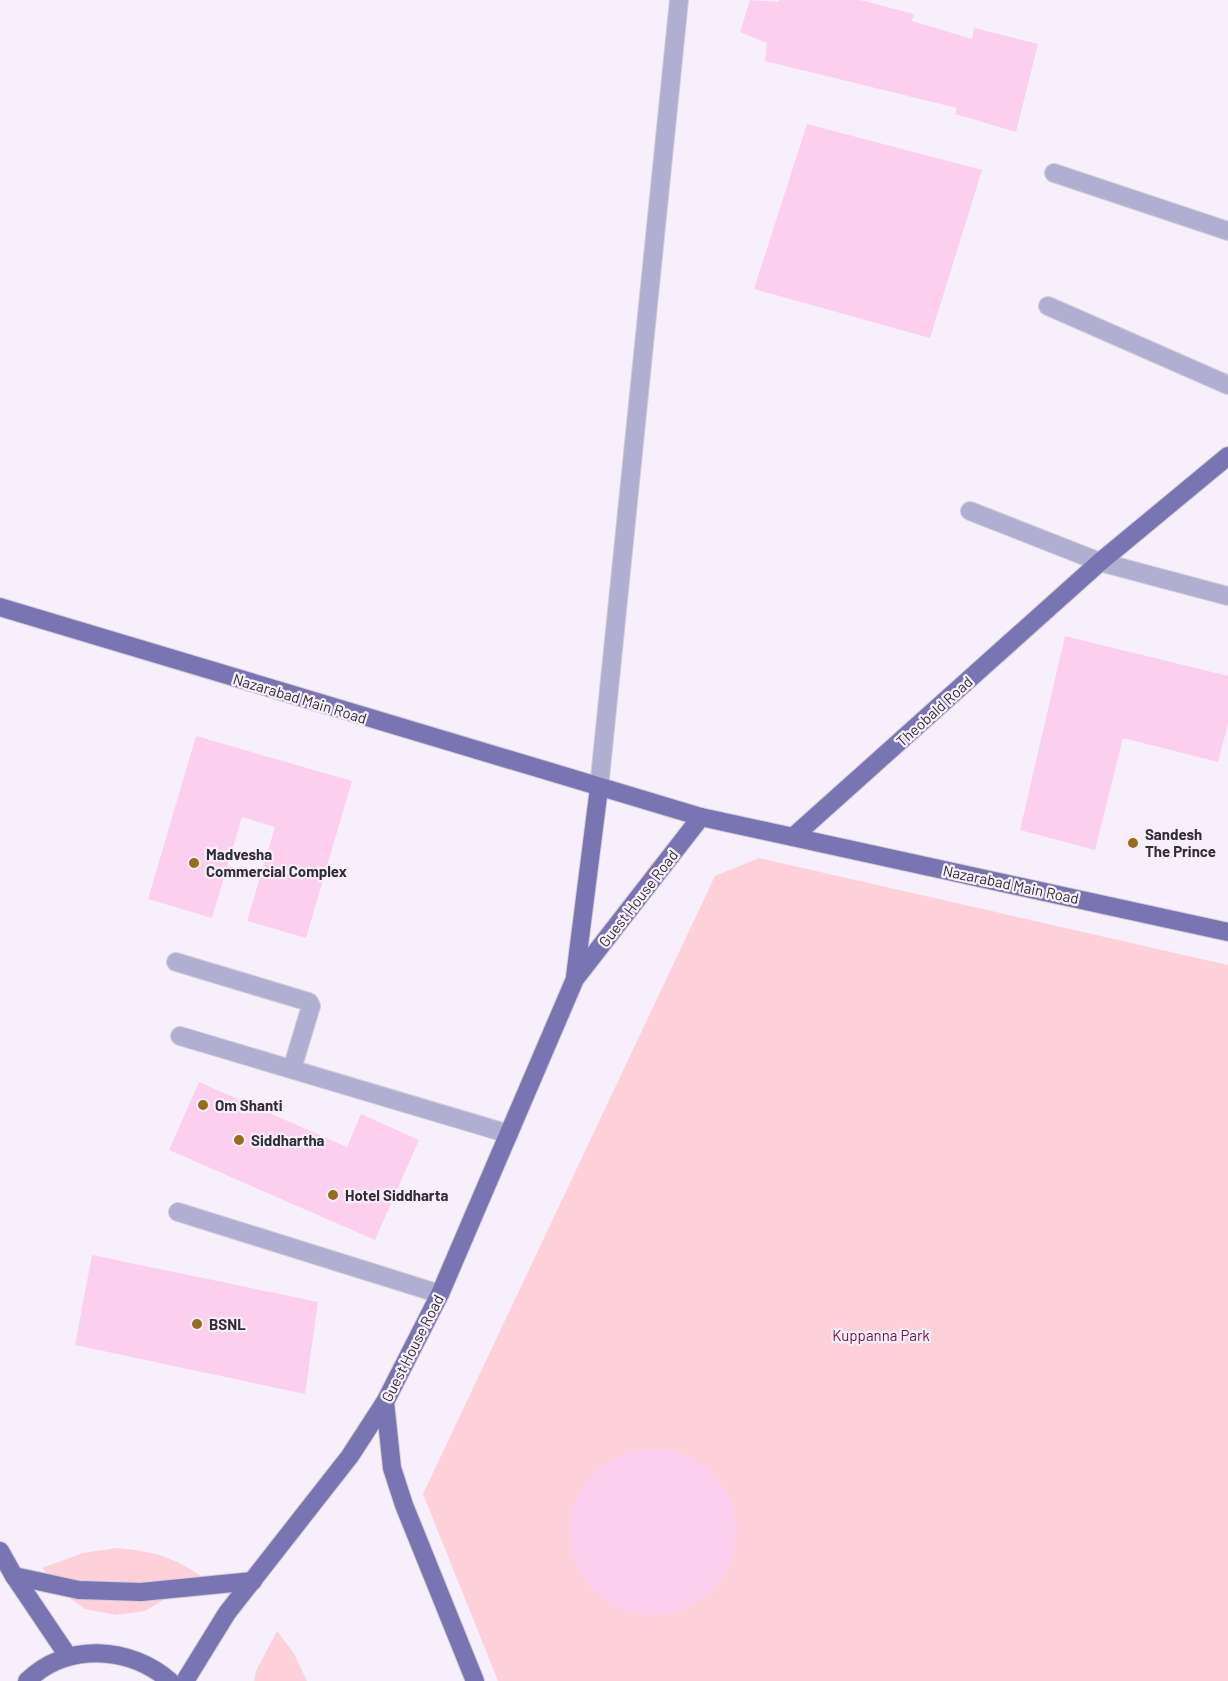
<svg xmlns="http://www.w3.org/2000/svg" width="1228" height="1681" font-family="Barlow,sans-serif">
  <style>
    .green { fill: #fdd0da }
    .building { fill: #fccfef }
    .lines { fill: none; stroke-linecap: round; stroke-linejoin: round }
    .minor-casing { stroke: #d4cdd9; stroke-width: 20 }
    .major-casing { stroke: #d4cdd9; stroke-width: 20 }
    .minor { stroke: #b0afd1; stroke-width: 18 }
    .major { stroke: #7974b2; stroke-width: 18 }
    .poi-dot { fill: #986c1a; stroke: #f7f0fc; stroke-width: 2 }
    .labels { text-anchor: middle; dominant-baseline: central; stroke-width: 4.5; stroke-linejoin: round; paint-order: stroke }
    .street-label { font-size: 15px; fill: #322c37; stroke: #f7f0fc }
    .poi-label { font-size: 15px; font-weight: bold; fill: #322c37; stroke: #f7f0fc; text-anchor: start }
    .park-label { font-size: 15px; fill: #77103b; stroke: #f7f0fc }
  </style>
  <rect width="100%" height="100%" fill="#f7f0fc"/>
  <g class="green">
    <path d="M759 858 1228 965V1681H498L423 1494 715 876Z"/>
    <path d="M117 1548C157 1552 170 1556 203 1577L145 1611 116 1615 85 1609 68 1597 42 1568 83 1553Z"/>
    <path d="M277 1631 293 1652 307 1681H254L256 1671Z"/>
  </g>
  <g class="building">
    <path d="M750 0 778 2 779 0H860L914 14 912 21 972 39 974 28 1038 44 1016 132 955 114 957 108 765 61 767 43 740 32Z"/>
    <path d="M807 124 982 170 930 338 754 289Z"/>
    <path d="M1065 636 1228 676V723L1218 762 1123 738 1095 850 1020 830Z"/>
    <path d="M196 736 352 781 306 938 247 921 275 827 242 817 212 918 148 899Z"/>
    <path d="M199 1082 347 1147 361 1114 419 1140 375 1240 169 1150Z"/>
    <path d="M92 1255 318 1302 305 1394 75 1345Z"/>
    <circle cx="653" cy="1532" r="83"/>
  </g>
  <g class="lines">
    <defs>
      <g id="minor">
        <path d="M1054 173 1228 231"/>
        <path d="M1048 306 1228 385"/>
        <path d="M970 511 1100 562 1228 596"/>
        <path d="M599 788 679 0"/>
        <path d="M176 962 309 1002 311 1006 292 1069"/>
        <path d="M180 1036 509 1134"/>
        <path d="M178 1212 440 1294"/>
      </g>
      <g id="major">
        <path d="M0 607 701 817 1228 932"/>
        <path d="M793 837 1100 562 1228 456"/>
        <path d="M575 977 599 788"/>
        <path d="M385 1402 392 1468 404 1505 475 1681"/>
        <path d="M0 1551 14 1576 68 1656"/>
        <path d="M14 1576 79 1590 141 1592 253 1581"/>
        <path d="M27 1681C67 1642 129 1646 170 1681"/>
        <path d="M185 1681 227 1613 350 1456 385 1402 440 1294 575 979 701 817"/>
      </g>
    </defs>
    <use href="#minor" class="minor-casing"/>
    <use href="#major" class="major-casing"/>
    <use href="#minor" class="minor"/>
    <use href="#major" class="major"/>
  </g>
  <g class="poi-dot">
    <circle cx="1133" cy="843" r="6"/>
    <circle cx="194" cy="863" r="6"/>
    <circle cx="203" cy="1105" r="6"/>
    <circle cx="239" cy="1140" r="6"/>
    <circle cx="333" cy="1195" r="6"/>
    <circle cx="197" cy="1324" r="6"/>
  </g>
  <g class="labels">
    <g class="street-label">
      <text transform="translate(300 698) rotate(17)">Nazarabad Main Road</text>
      <text transform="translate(934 711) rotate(-42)">Theobald Road</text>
      <text transform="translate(1011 884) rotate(12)">Nazarabad Main Road</text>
      <text transform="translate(638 898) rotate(-52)">Guest House Road</text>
      <text transform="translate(412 1348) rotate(-63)">Guest House Road</text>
    </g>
    <g class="poi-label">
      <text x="1145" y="834">Sandesh<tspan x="1145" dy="17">The Prince</tspan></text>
      <text x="206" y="854">Madvesha<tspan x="206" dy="17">Commercial Complex</tspan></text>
      <text x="215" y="1105">Om Shanti</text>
      <text x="251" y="1140">Siddhartha</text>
      <text x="345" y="1195">Hotel Siddharta</text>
      <text x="209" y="1324">BSNL</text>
    </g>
    <g class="park-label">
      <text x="881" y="1335">Kuppanna Park</text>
    </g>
  </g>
</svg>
